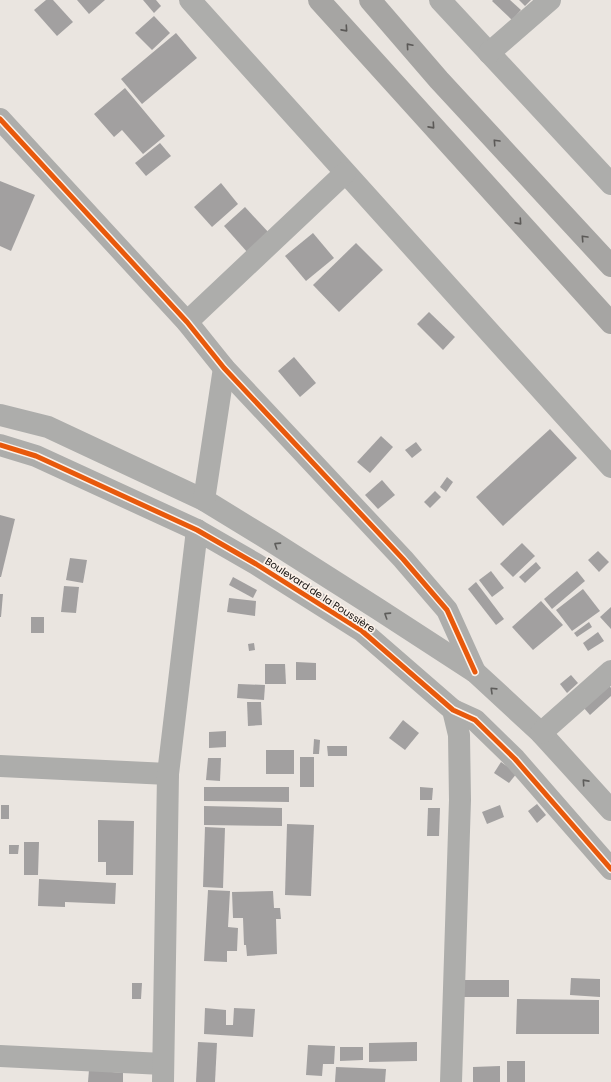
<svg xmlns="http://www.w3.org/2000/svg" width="611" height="1082" font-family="Poppins,sans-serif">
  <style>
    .building { fill: #a2a0a0 }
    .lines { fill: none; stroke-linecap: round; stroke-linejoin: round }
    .minor { stroke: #adadab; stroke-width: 22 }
    .primary { stroke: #a6a5a3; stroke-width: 22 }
    .cycleway-casing { stroke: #fbf1e9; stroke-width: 8 }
    .cycleway { stroke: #e8590c; stroke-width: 5 }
    .oneway { stroke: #5b5957 }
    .oneway2 { stroke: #5e5d5b }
    .labels { text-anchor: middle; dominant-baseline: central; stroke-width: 3.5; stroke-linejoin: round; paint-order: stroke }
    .street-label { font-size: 10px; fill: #100d0b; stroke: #fbf1e9 }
  </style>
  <rect width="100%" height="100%" fill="#eae5e0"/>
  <g class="building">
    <path d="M46 0H53L73 22 57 36 34 10Z"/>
    <path d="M77 0H105L89 14Z"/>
    <path d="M143 0H156L161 6 154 13Z"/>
    <path d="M493 0H510L521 10 512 20 492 1Z"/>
    <path d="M519 0H531L525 6Z"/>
    <path d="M154 16 170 33 152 50 135 33Z"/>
    <path d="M176 33 197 58 142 104 121 79Z"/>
    <path d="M125 88 165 136 143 154 122 130 114 137 94 114Z"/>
    <path d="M160 143 171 156 146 176 135 163Z"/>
    <path d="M0 181 35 195 11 251 0 246Z"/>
    <path d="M221 183 238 204 212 227 194 207Z"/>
    <path d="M245 207 270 234 248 253 224 226Z"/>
    <path d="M313 233 334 258 306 281 285 256Z"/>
    <path d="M356 243 383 270 339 312 313 285Z"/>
    <path d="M429 312 455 337 443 350 417 324Z"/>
    <path d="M294 357 316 383 300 397 278 371Z"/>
    <path d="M550 429 577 458 503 526 476 497Z"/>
    <path d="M381 436 393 447 370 473 357 462Z"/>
    <path d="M416 442 422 450 412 458 405 450Z"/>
    <path d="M447 477 453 482 446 492 440 487Z"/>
    <path d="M382 480 395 495 378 509 365 495Z"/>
    <path d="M435 491 441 497 430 508 424 502Z"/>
    <path d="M0 515 15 519 1 577H0Z"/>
    <path d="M522 543 535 556 513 577 500 564Z"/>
    <path d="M598 551 609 562 599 572 588 560Z"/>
    <path d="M70 558 87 560 83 583 66 580Z"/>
    <path d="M536 562 541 568 525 583 519 577Z"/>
    <path d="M491 571 504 588 492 597 479 580Z"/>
    <path d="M577 571 585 581 552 609 544 599Z"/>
    <path d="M233 577 257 590 253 598 229 585Z"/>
    <path d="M476 582 504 619 496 625 468 589Z"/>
    <path d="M64 586 79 587 76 613 61 612Z"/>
    <path d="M583 589 600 611 572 631 556 610Z"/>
    <path d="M0 594H3L1 617H0Z"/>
    <path d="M229 598 256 601 255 616 227 612Z"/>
    <path d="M541 601 563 625 533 650 512 627Z"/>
    <path d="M611 607V629L600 617Z"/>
    <rect x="31" y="617" width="13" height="16"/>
    <path d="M589 622 592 627 577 637 574 633Z"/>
    <path d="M598 632 604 641 588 651 583 643Z"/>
    <path d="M254 643 255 650 249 651 248 644Z"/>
    <path d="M296 662 316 663V680H296Z"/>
    <path d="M265 664H285L286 684H265Z"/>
    <path d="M571 675 578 683 567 693 560 684Z"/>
    <path d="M238 684 265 685 264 700 237 698Z"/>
    <path d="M608 684 611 688V696L590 715 583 707Z"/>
    <path d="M247 702H261L262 725 248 726Z"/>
    <path d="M403 720 419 733 405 750 389 738Z"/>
    <path d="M226 731V747L209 748V732Z"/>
    <path d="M314 739 320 740 319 754H313Z"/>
    <path d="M327 746H347V756H328Z"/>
    <rect x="266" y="750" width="28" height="24"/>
    <rect x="300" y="757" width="14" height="30"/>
    <path d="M208 758H221L220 781 206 780Z"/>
    <path d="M501 762 517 773 509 783 494 773Z"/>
    <path d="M204 787H289V802L204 801Z"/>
    <path d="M420 787 433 788 432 800H420Z"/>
    <path d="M537 804 546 815 537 823 528 811Z"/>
    <rect x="1" y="805" width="8" height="14"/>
    <path d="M500 805 504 817 487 824 482 812Z"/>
    <path d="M204 806 282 808V826L204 825Z"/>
    <path d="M428 808H440L439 836H427Z"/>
    <path d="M98 820 134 821 133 875H106V862H98Z"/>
    <path d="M287 824 314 825 311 896 285 895Z"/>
    <path d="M205 827 225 828 223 888 203 887Z"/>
    <path d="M24 842H39L38 875H24Z"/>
    <path d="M9 845H19L18 854H9Z"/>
    <path d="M39 879 116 883 115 904 65 902V907L38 906Z"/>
    <path d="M208 890 230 891 228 927 238 928 237 951H227V962L204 961Z"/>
    <path d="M273 891 274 908H280L281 919H276L277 954 247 956 246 945H244L243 918H233L232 892Z"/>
    <path d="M571 978 600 979V997L570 995Z"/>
    <rect x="464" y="980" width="45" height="17"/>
    <path d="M132 983H142L141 999H132Z"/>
    <path d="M517 999 599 1000V1034H516Z"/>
    <path d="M205 1008 226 1010V1025H233L234 1008 255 1009 253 1037 204 1034Z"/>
    <path d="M198 1042 217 1043 215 1082H196Z"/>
    <path d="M417 1042V1061L369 1062V1043Z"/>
    <path d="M308 1045 335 1046 334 1064H323L322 1076 306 1075Z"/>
    <path d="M340 1047H363V1060L340 1061Z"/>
    <rect x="507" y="1061" width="18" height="21"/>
    <path d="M500 1066V1082H473V1067Z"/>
    <path d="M336 1067 386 1069 385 1082H335Z"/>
    <path d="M89 1070 123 1073V1082H88Z"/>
  </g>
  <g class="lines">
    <g class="minor">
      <path d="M190 0 611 467"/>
      <path d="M440 0 611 184"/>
      <path d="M489 53 550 0"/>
      <path d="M0 119 187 322 224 368 403 559 447 610 475 672"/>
      <path d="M187 322 345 173"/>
      <path d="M0 415 48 427 204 500 271 541 378 609 475 672 541 733 611 810"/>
      <path d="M0 445 36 456 197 530 256 564 362 631 453 710 475 720 515 759 611 869"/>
      <path d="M204 500 224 368"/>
      <path d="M541 733 611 671"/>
      <path d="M0 766 168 774"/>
      <path d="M0 1056 163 1064"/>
      <path d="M163 1082 168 774 197 530"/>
      <path d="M451 1082 460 800 459 735 453 710"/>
    </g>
    <g class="primary">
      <path d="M319 0 611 323"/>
      <path d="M370 0 439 80 611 266"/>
    </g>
    <defs>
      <g id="cycleway">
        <path d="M0 119 187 322 224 368 403 559 447 610 475 672"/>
        <path d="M0 445 36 456 197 530 256 564 362 631 453 710 475 720 515 759 611 869"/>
      </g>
    </defs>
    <use href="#cycleway" class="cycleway-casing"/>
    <use href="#cycleway" class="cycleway"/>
  </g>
  <defs><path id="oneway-chevron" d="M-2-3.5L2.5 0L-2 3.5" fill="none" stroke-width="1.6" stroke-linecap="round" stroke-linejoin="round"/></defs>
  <g class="oneway">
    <use href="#oneway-chevron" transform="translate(345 29) rotate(48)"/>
    <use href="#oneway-chevron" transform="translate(409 46) rotate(-131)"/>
    <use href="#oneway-chevron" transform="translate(432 126) rotate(48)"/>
    <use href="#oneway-chevron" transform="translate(496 142) rotate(-133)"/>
    <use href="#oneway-chevron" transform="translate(519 222) rotate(48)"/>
    <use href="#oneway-chevron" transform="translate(584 238) rotate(-133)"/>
  </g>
  <g class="oneway2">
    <use href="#oneway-chevron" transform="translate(277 545) rotate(-147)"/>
    <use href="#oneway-chevron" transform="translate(387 615) rotate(-147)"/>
    <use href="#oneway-chevron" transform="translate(493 690) rotate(-136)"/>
    <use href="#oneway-chevron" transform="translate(585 782) rotate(-132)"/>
  </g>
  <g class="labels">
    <g class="street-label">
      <text transform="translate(320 595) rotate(33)">Boulevard de la Poussière</text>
    </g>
  </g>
</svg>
